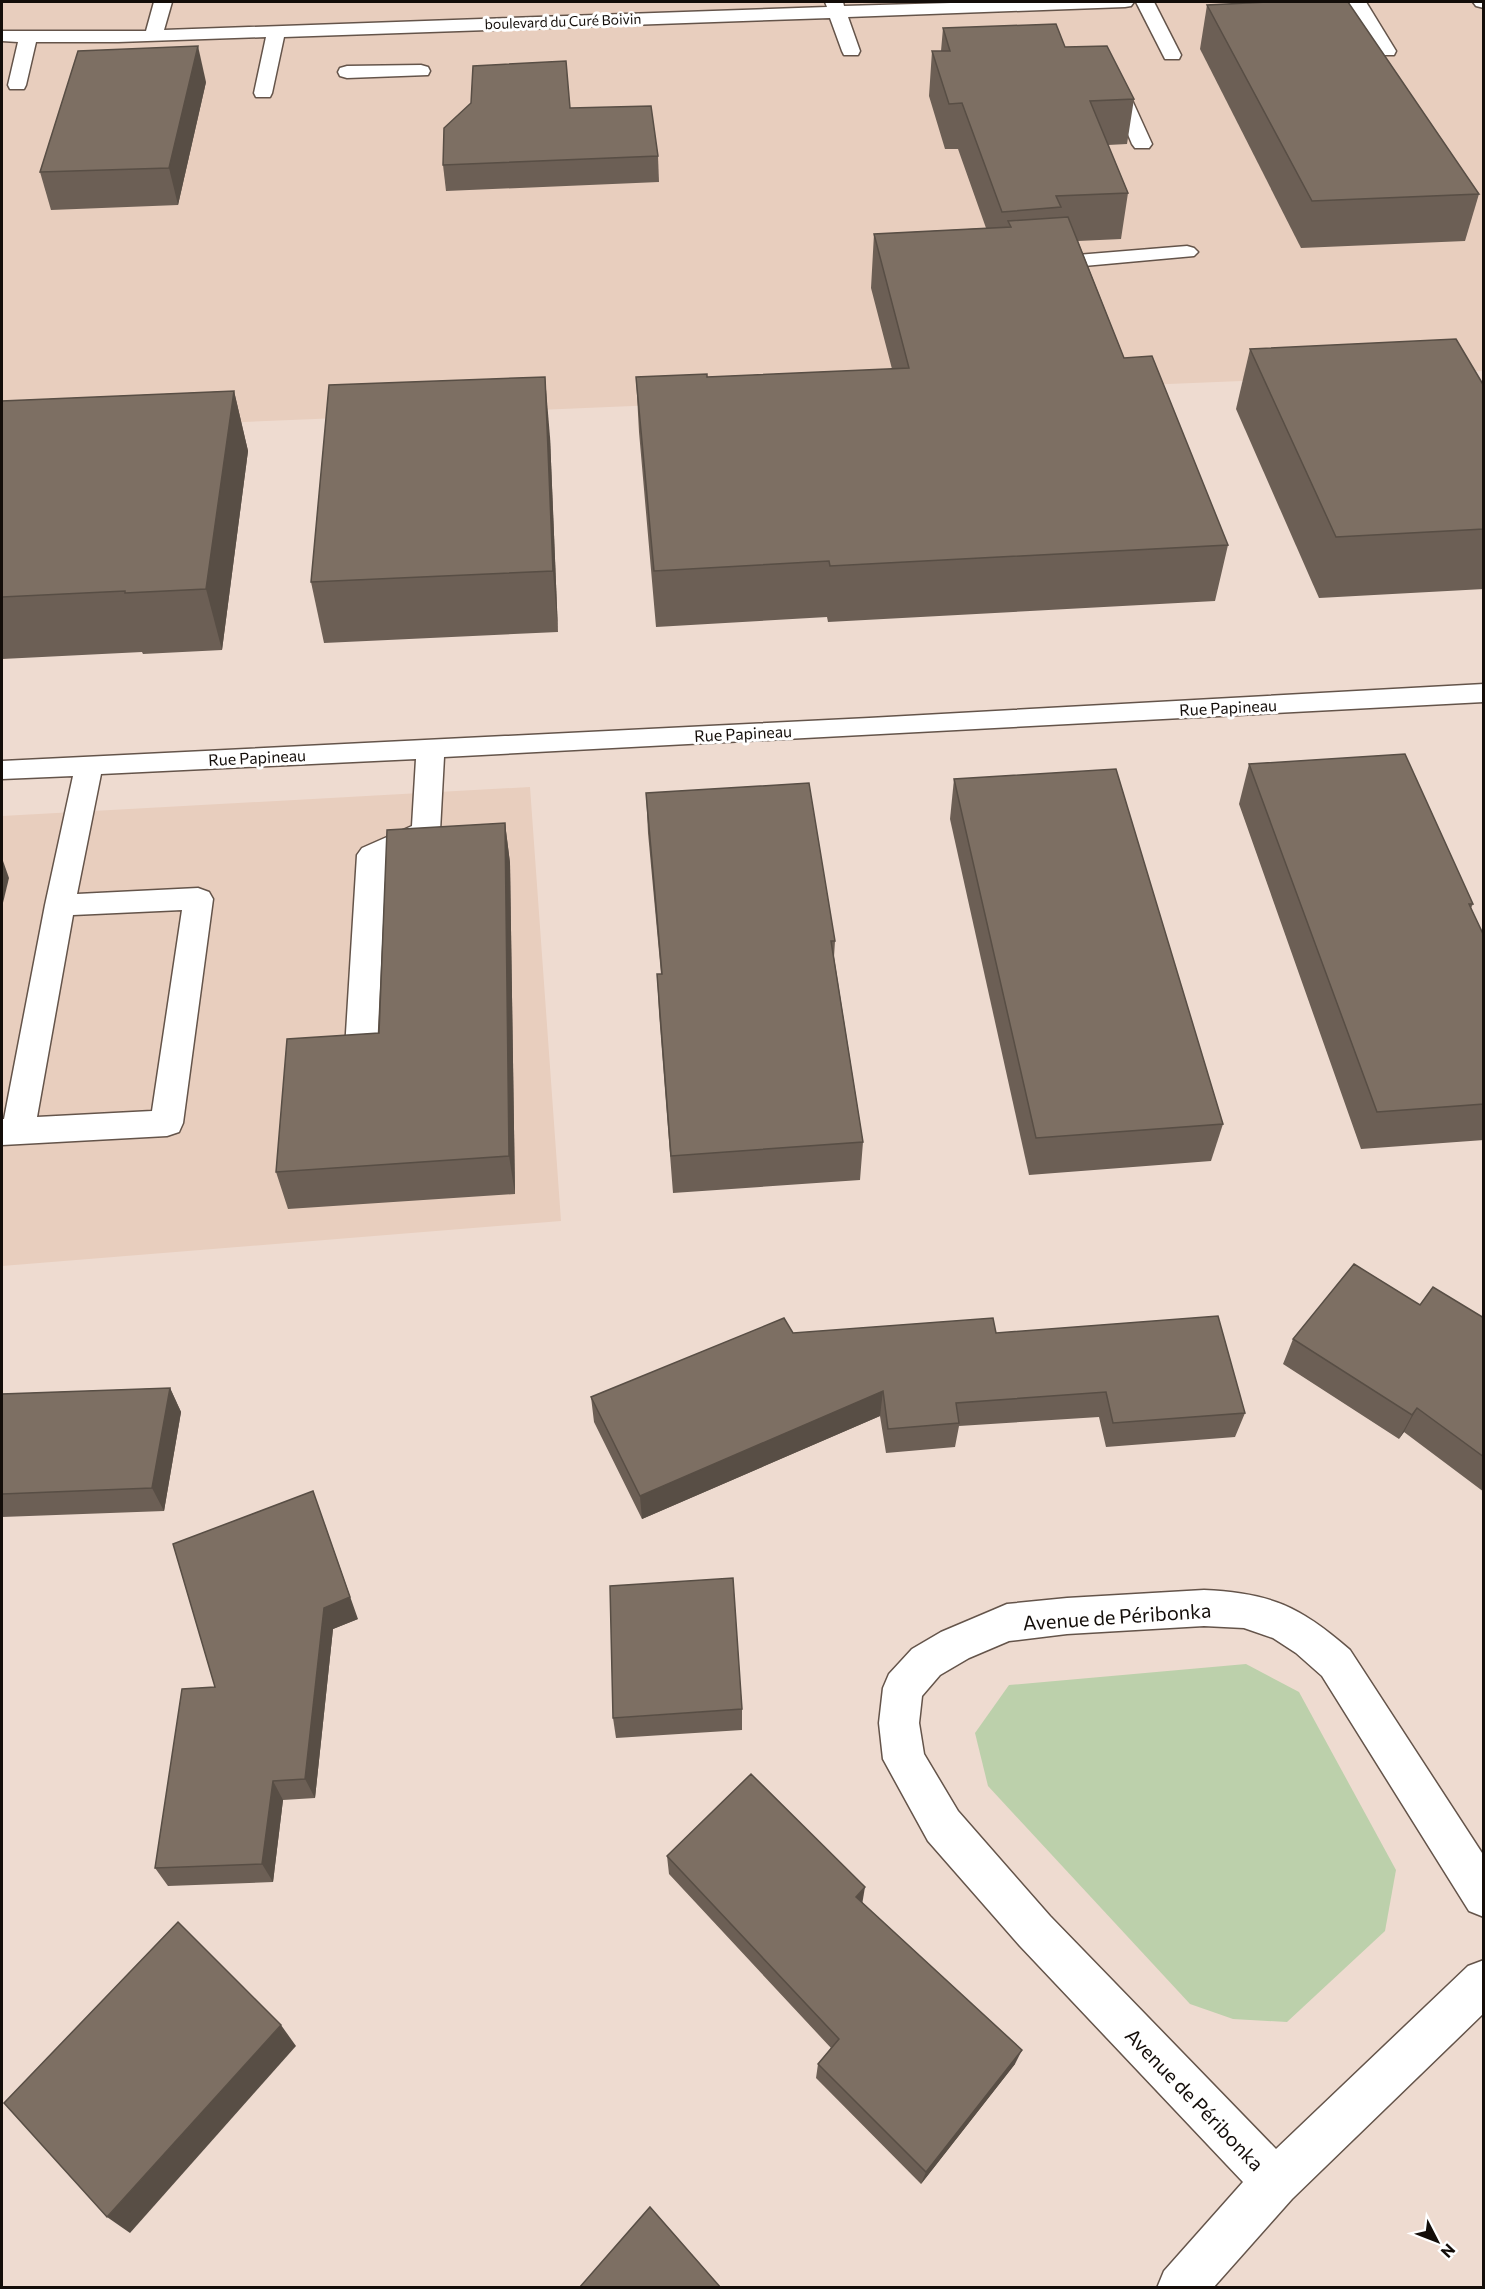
<svg xmlns="http://www.w3.org/2000/svg" width="1485" height="2289" font-family="Commissioner,sans-serif">
  <style>
    .built { fill: #e8cebe }
    .green { fill: #bcd0ab }
    .lines { fill: none; stroke-linecap: round; stroke-linejoin: round }
    .minor-casing { stroke: #64544a; stroke-width: 3 }
    .minor { fill: #fff; fill-rule: evenodd }
    .wall { fill: #6c5f55 }
    .shaded-wall { fill: #584e45 }
    .building { fill: #7d6f63; stroke: #584e45; stroke-width: 1.5 }
    .labels { text-anchor: middle; dominant-baseline: central; stroke-width: 6; stroke-linejoin: round; paint-order: stroke }
    .far-street-label { font-size: 14px; fill: #130d09; stroke: #fff }
    .street-label { font-size: 16px; fill: #130d09; stroke: #fff }
    .near-street-label { font-size: 20px; fill: #130d09; stroke: #fff }
  </style>
  <rect width="100%" height="100%" fill="#eedbd0"/>
  <g class="built">
    <path d="M2 2H1483V371L2 432Z"/>
    <path d="M530 787 561 1221 2 1266V816Z"/>
  </g>
  <path class="green" d="M1246 1664 1299 1692 1396 1870 1385 1931 1287 2022 1233 2019 1190 2004 988 1786 975 1733 1009 1685Z"/>
  <g class="lines">
    <defs>
      <g id="minor">
        <path d="M154 2H172L164 30 827 7 825 2H843L844 6 986 2H1134L1131 6 1125 7 848 17 860 51 858 55H844L842 51 830 18 284 37 272 93 270 97H256L254 93 266 37 118 42H36L26 85 24 89H10L8 85 18 42 2 41V31H146Z"/>
        <path d="M1136 2H1154L1181 55 1179 59H1165Z"/>
        <path d="M1348 2H1366L1396 51 1394 55H1380Z"/>
        <path d="M1473 2H1484V8L1476 6Z"/>
        <path d="M421 65 428 67 430 71 428 75 347 78 340 76 338 72 340 68 347 66Z"/>
        <path d="M1118 83 1125 85 1127 89 1152 144 1149 148H1135L1132 144 1109 89 1111 85Z"/>
        <path d="M1187 246 1194 248 1198 252 1194 256 1040 270 1032 269 1029 264 1032 259 1040 258Z"/>
        <path d="M1484 684V702L444 757 440 831 436 838 386 860 377 1049 372 1057 361 1061 350 1057 345 1049 357 855 362 848 412 826 416 759 101 774 77 894 198 888 209 892 213 899 183 1123 179 1132 167 1136 2 1145V1119H4L45 905 73 776 2 779V761L869 718ZM182 910 152 1111 37 1117 73 915Z"/>
        <path d="M1204 1590C1270 1593 1300 1606 1350 1650L1484 1856V1917L1469 1911 1322 1676 1296 1653 1273 1638 1244 1628 1204 1626 1067 1634 1009 1641 969 1658 940 1675 922 1696 919 1723 924 1754 958 1811 1050 1916 1276 2149 1468 1966 1484 1960V2013L1292 2199 1213 2288H1157L1164 2271 1243 2182 1020 1946 928 1841 883 1759 879 1723 883 1688 889 1674 912 1649 941 1632 993 1610 1007 1604 1067 1598Z"/>
      </g>
    </defs>
    <use href="#minor" class="minor-casing"/>
    <use href="#minor" class="minor"/>
  </g>
  <g class="wall">
    <path d="M1207 5 1479 194 1465 241 1301 248 1200 49Z"/>
    <path d="M943 28 1065 47 1134 99 1127 144 1108 145 1128 193 1121 239 1078 241 1124 358 1228 545 1215 601 828 622 827 617 656 627 639 432 636 377H707L892 369 871 288 874 234 986 228 958 149H945L929 96 932 51H941Z"/>
    <path d="M206 82 178 205 51 210 40 172Z"/>
    <path d="M570 108 658 156 659 182 446 191 443 165Z"/>
    <path d="M1250 349 1484 386V589L1319 598 1236 409Z"/>
    <path d="M234 391 248 451 222 650 143 654 142 652 2 659V401Z"/>
    <path d="M550 437 558 632 324 643 311 582Z"/>
    <path d="M1249 764 1473 904 1471 908 1484 936V1140L1361 1149 1239 804Z"/>
    <path d="M954 779 1223 1124 1211 1161 1029 1175 950 819Z"/>
    <path d="M646 793 835 941 834 957 863 1142 860 1180 673 1193 659 1013 657 974H661L648 833Z"/>
    <path d="M505 823 510 863 515 1194 288 1209 276 1172 379 1033Z"/>
    <path d="M1420 1305 1484 1318V1492L1404 1432 1399 1439 1283 1364 1293 1339Z"/>
    <path d="M793 1333H996L1245 1413 1235 1437 1106 1447 1099 1417 959 1426 955 1447 886 1453 880 1416 642 1519 594 1422 591 1397Z"/>
    <path d="M170 1388 181 1412 164 1511 2 1517V1394Z"/>
    <path d="M173 1544 358 1619 333 1629 315 1798 283 1800 273 1882 168 1886 155 1868 215 1687Z"/>
    <path d="M742 1709V1730L616 1738 613 1718Z"/>
    <path d="M667 1856 863 1903 1015 2064 921 2184 816 2078 818 2064 831 2048 669 1874Z"/>
  </g>
  <g class="shaded-wall">
    <path d="M198 46 206 82 178 205 169 168Z"/>
    <path d="M545 377 550 437 558 632 553 571Z"/>
    <path d="M234 391 248 451 222 650 206 589Z"/>
    <path d="M505 823 510 863 515 1194 509 1156Z"/>
    <path d="M2 858 9 878 2 907Z"/>
    <path d="M170 1388 181 1412 164 1511 152 1488Z"/>
    <path d="M883 1391 880 1416 642 1519 640 1496Z"/>
    <path d="M1417 1408 1404 1432 1399 1439 1412 1415Z"/>
    <path d="M321 1514 358 1619 333 1629 315 1798 305 1779Z"/>
    <path d="M273 1781 283 1800 273 1882 262 1864Z"/>
    <path d="M865 1887 862 1905 856 1897Z"/>
    <path d="M281 2025 296 2046 130 2233 107 2217Z"/>
    <path d="M1022 2050 1015 2064 921 2184 926 2172Z"/>
  </g>
  <g class="building">
    <path d="M1268 2H1348L1479 194 1312 201 1207 5Z"/>
    <path d="M1056 24 1065 47 1107 46 1134 99 1090 101 1128 193 1056 196 1061 207 1002 212 962 103 949 104 932 51H950L943 28Z"/>
    <path d="M198 46 169 168 40 172 78 51Z"/>
    <path d="M566 61 570 108 651 106 658 156 443 165 444 128 471 103 473 66Z"/>
    <path d="M1068 217 1124 358 1152 356 1228 545 830 566 829 561 654 571 636 377 707 374V377L909 368 874 234 1011 227 1008 221Z"/>
    <path d="M1456 339 1484 386V529L1336 537 1250 349Z"/>
    <path d="M545 377 553 571 311 582 329 385Z"/>
    <path d="M234 391 206 589 125 593V591L2 597V401Z"/>
    <path d="M1405 754 1473 904H1469L1484 936V1104L1377 1112 1249 764Z"/>
    <path d="M1116 769 1223 1124 1036 1138 954 779Z"/>
    <path d="M809 783 835 941H831L863 1142 671 1156 657 974H662L646 793Z"/>
    <path d="M505 823 509 1156 276 1172 287 1039 379 1033 387 830Z"/>
    <path d="M1354 1264 1420 1305 1433 1287 1484 1318V1457L1417 1408 1412 1415 1293 1339Z"/>
    <path d="M1218 1316 1245 1413 1113 1423 1106 1392 956 1403 959 1423 888 1429 883 1391 640 1496 591 1397 784 1318 793 1333 993 1318 996 1333Z"/>
    <path d="M170 1388 152 1488 2 1494V1394Z"/>
    <path d="M313 1491 350 1597 324 1608 305 1779 273 1781 262 1864 155 1868 182 1689 215 1687 173 1544Z"/>
    <path d="M733 1578 742 1709 613 1718 610 1586Z"/>
    <path d="M751 1774 865 1887 856 1897 1022 2050 926 2172 818 2064 839 2039 667 1856Z"/>
    <path d="M178 1922 281 2025 107 2217 4 2103Z"/>
    <path d="M650 2207 721 2288H579Z"/>
  </g>
  <g class="labels">
    <g class="far-street-label">
      <text transform="translate(563 21) rotate(-2)">boulevard du Curé Boivin</text>
    </g>
    <g class="street-label">
      <text transform="translate(1228 707) rotate(-3)">Rue Papineau</text>
      <text transform="translate(743 733) rotate(-3)">Rue Papineau</text>
      <text transform="translate(257 757) rotate(-3)">Rue Papineau</text>
    </g>
    <g class="near-street-label">
      <text transform="translate(1117 1616) rotate(-4)">Avenue de Péribonka</text>
      <text transform="translate(1195 2099) rotate(46)">Avenue de Péribonka</text>
    </g>
  </g>
  <rect width="1485" height="2289" fill="none" stroke="#130d09" stroke-width="6"/>
  <g transform="translate(1437 2241) rotate(132)" stroke="#ffffff" stroke-width="4.5" paint-order="stroke">
  <path d="M0-4.5L10 22L0 15L-10 22Z" fill="#130d09"/>
  <text y="-9" font-size="16" font-weight="bold" text-anchor="middle" fill="#130d09">N</text>
  </g>
</svg>
